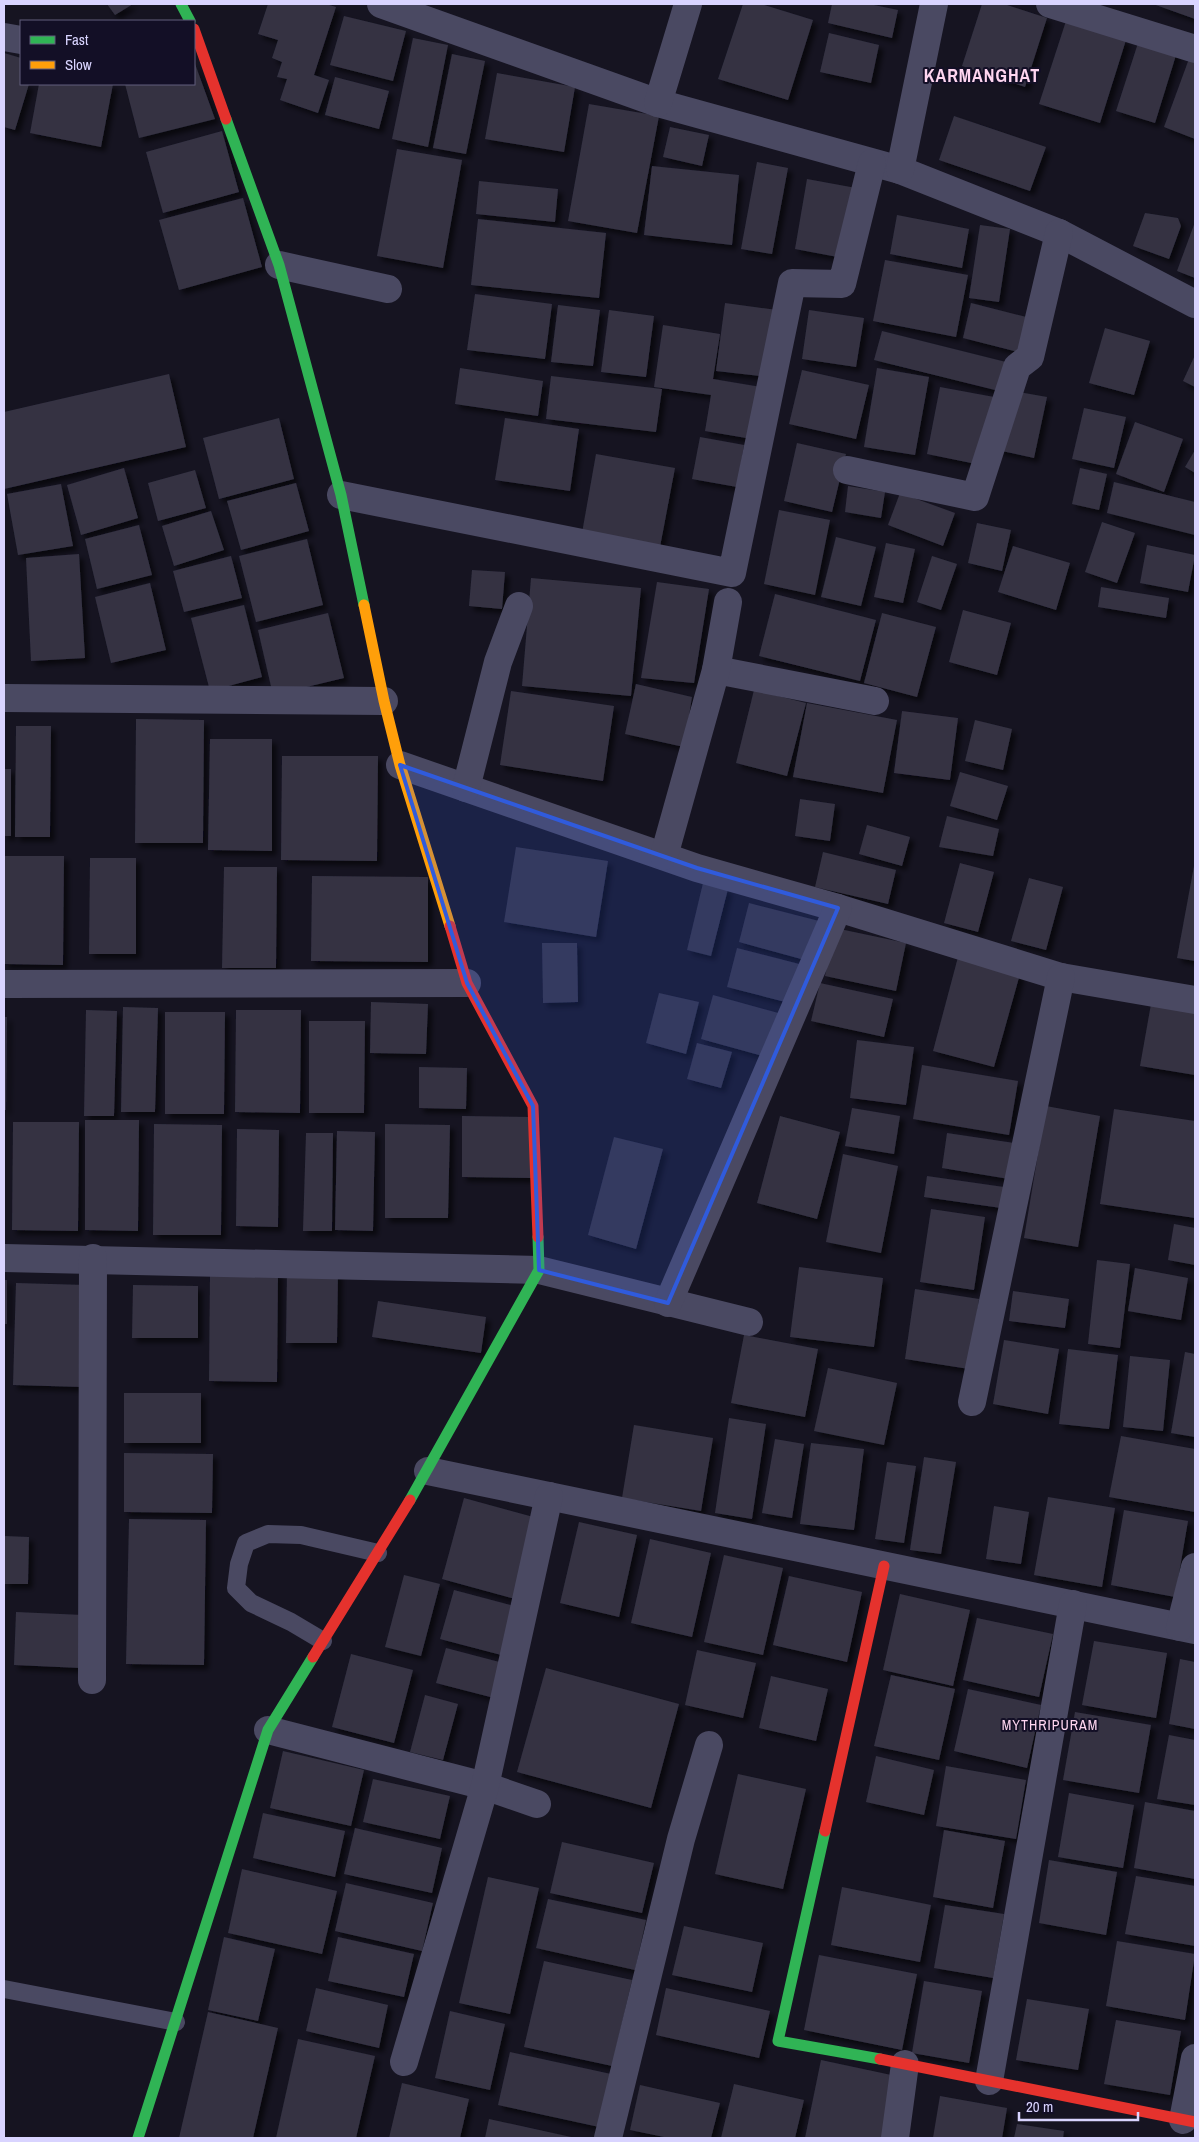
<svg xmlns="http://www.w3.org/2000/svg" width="1199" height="2142" font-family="'Archivo Narrow',sans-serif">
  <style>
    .building { fill: #343243; filter: url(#shadow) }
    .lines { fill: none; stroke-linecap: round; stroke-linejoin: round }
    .lane { stroke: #4a4962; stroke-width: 18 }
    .street { stroke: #4a4962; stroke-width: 28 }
    .fast { stroke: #30b455; stroke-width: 11 }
    .slow { stroke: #ff9f0a; stroke-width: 11 }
    .jam { stroke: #e5322d; stroke-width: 11 }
    .marked { fill: #305bdc; fill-opacity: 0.2; stroke: #305bdc; stroke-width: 4; stroke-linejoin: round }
    .labels { text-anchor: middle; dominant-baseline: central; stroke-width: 4; stroke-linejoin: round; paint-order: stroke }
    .neighbourhood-label { font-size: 14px; letter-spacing: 1px; fill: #ffd6f0; stroke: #130f26 }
    .district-label { font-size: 18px; font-weight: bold; letter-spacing: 1px; fill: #ffd6f0; stroke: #130f26 }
  </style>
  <defs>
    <filter id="shadow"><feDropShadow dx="4.5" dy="4.5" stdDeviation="2.5" flood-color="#0009"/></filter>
  </defs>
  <rect width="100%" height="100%" fill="#161421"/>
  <g class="building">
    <path d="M107 4H133L115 15Z"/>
    <path d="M268 4H326L336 7 314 75 329 80 318 113 280 100 287 79 277 77 282 62 272 58 278 40 258 34Z"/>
    <path d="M743 4H761L813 20 788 100 718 79Z"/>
    <path d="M832 4H869L898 10 892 38 828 23Z"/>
    <path d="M982 4H1004L1047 18 1025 87 962 66Z"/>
    <path d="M1153 4H1195V19Z"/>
    <path d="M344 16 406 31 393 81 330 65Z"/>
    <path d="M1066 21 1126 40 1100 123 1039 104Z"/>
    <path d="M829 33 879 45 871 83 820 72Z"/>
    <path d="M413 38 448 45 428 147 392 139Z"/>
    <path d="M1139 40 1177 52 1155 123 1116 111Z"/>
    <path d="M4 53 21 58V84H29L15 130 4 127Z"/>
    <path d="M452 54 485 61 466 154 433 148Z"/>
    <path d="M1190 56 1195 58V139L1164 127Z"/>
    <path d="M194 61 215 119 139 138 125 84H194Z"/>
    <path d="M497 73 575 87 564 152 485 139Z"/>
    <path d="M335 77 389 91 379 129 325 115Z"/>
    <path d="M39 84H113L101 147 30 133Z"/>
    <path d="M589 104 659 116 637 233 568 221Z"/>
    <path d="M954 116 1046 147 1030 191 939 160Z"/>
    <path d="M670 127 709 135 702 166 663 157Z"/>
    <path d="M222 131 239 192 163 213 146 152Z"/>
    <path d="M397 149 462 160 443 268 377 256Z"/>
    <path d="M757 162 788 168 772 254 741 249Z"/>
    <path d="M652 166 739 175 732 245 644 235Z"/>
    <path d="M807 179 856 188 843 258 795 249Z"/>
    <path d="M479 181 558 189 555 222 476 214Z"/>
    <path d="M243 198 262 267 179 290 159 220Z"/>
    <path d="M1145 213 1178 218 1181 226 1169 259 1133 246Z"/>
    <path d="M897 215 969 229 962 268 890 254Z"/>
    <path d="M478 219 606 233 599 298 471 285Z"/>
    <path d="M1195 222V278L1177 271Z"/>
    <path d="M980 225 1010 229 999 302 969 298Z"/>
    <path d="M885 260 968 275 956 337 873 321Z"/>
    <path d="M475 294 552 304 545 359 467 350Z"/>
    <path d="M725 303 777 310 769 377 716 371Z"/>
    <path d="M971 303 1034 319 1026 354 963 338Z"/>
    <path d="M558 305 600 310 593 366 551 362Z"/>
    <path d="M609 310 654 316 646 377 601 372Z"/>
    <path d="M809 310 864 318 856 367 802 359Z"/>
    <path d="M663 325 720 334 713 379 761 387 752 439 705 431 711 395 654 387Z"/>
    <path d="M1105 328 1150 341 1134 395 1089 383Z"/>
    <path d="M882 331 1010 363 1003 392 874 360Z"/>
    <path d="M1195 355V387L1183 381Z"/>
    <path d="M460 368 543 381 538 416 455 404Z"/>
    <path d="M877 368 929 377 915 455 864 447Z"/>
    <path d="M802 370 869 385 856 439 789 424Z"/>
    <path d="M169 374 186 447 4 489V412Z"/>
    <path d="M551 376 662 389 656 432 546 419Z"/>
    <path d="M940 387 994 397 981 465 927 454Z"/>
    <path d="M1013 391 1047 397 1034 458 997 450Z"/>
    <path d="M1084 408 1126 417 1114 468 1072 459Z"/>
    <path d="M279 418 294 479 219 499 203 438Z"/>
    <path d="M505 418 579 429 570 491 495 480Z"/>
    <path d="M1135 422 1183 439 1164 492 1116 474Z"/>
    <path d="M700 437 744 445 737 487 692 479Z"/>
    <path d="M797 443 846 454 832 512 784 501Z"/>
    <path d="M1195 450V473L1185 467Z"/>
    <path d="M596 454 675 468 660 547 582 533Z"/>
    <path d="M124 468 138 518 81 535 67 485Z"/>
    <path d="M1080 468 1107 474 1099 510 1072 504Z"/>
    <path d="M195 470 206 508 158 521 148 483Z"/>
    <path d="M1114 482 1195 502V535L1107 513Z"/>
    <path d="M296 483 309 531 241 550 227 501Z"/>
    <path d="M61 484 73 546 18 555 7 494Z"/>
    <path d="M848 486 885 492 881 518 845 512Z"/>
    <path d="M900 493 955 513 943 546 888 525Z"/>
    <path d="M779 510 830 520 815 595 764 584Z"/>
    <path d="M211 511 224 550 174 566 162 526Z"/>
    <path d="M1102 522 1135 533 1117 583 1085 572Z"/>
    <path d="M977 523 1011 530 1002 571 968 563Z"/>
    <path d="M139 525 152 575 97 589 85 539Z"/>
    <path d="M836 537 876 547 861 606 821 597Z"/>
    <path d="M307 539 323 605 256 622 239 556Z"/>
    <path d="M886 543 915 549 903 603 874 597Z"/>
    <path d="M1147 545 1195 555 1188 592 1140 583Z"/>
    <path d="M1013 546 1070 563 1056 610 998 592Z"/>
    <path d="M79 554 85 658 31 661 26 558Z"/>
    <path d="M231 556 242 598 184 612 173 571Z"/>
    <path d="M932 556 957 564 941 610 917 602Z"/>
    <path d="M472 570 505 572 502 609 469 606Z"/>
    <path d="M531 578 641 588 631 696 522 686Z"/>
    <path d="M657 582 709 589 694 683 641 678Z"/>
    <path d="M150 583 166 650 111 663 95 597Z"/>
    <path d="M1101 587 1169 598 1166 618 1098 607Z"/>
    <path d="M775 594 876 620 860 681 759 656Z"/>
    <path d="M244 605 262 677 210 691 191 618Z"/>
    <path d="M963 610 1011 623 997 675 949 662Z"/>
    <path d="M328 613 344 678 273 695 258 630Z"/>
    <path d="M882 613 936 627 917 697 864 683Z"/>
    <path d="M636 684 692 697 684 747 625 734Z"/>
    <path d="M754 690 806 703 787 776 736 763Z"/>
    <path d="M511 691 614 706 603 781 500 765Z"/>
    <path d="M807 703 897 720 883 793 793 777Z"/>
    <path d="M902 711 958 718 950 780 894 773Z"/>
    <path d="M136 719 204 720 203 843H135Z"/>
    <path d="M975 720 1012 729 1003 770 965 761Z"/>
    <path d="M16 726H51L50 837H15Z"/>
    <path d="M210 739H272V851L208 850Z"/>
    <path d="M282 756H378L377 861 281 860Z"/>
    <rect x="4" y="769" width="7" height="67"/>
    <path d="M960 772 1008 786 997 820 950 806Z"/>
    <path d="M800 799 835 804 830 841 795 836Z"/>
    <path d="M947 816 999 829 993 856 939 847Z"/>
    <path d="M867 825 910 837 902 866 859 854Z"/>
    <path d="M516 847 608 861 596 937 504 922Z"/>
    <path d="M823 852 896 870 888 904 815 887Z"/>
    <path d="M4 856H64L63 965 4 964Z"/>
    <path d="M90 858H136V954H89Z"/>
    <path d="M960 863 994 872 978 932 944 923Z"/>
    <path d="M1194 866H1195V961L1177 958Z"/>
    <path d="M224 867H277L276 968H222Z"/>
    <path d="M312 876 428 877V962L311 961Z"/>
    <path d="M1029 878 1063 887 1046 950 1011 941Z"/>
    <path d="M703 883 728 889 711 956 687 950Z"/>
    <path d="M749 903 823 922 812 962 739 942Z"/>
    <path d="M835 928 906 943 896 991 825 976Z"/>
    <path d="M542 943H577L578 1002 543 1003Z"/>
    <path d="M737 948 803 965 793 1004 727 987Z"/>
    <path d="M958 957 1020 974 994 1067 933 1051Z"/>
    <path d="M820 983 893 999 884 1037 811 1021Z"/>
    <path d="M659 993 699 1002 686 1054 646 1043Z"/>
    <path d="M713 995 782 1014 770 1058 701 1039Z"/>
    <path d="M371 1002 428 1004 426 1054 370 1053Z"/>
    <path d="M1151 1004 1195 1012V1075L1140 1066Z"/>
    <path d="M123 1007 158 1008 155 1112H121Z"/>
    <path d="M86 1010 117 1011 114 1116H84Z"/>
    <path d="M236 1010H301L300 1113 235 1112Z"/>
    <path d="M165 1012H225L224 1114H165Z"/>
    <path d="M4 1017H7L6 1110H4Z"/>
    <path d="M309 1021H365L364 1113H309Z"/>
    <path d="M857 1040 914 1047 906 1105 850 1098Z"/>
    <path d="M697 1043 732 1052 721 1088 687 1079Z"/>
    <path d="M922 1065 1018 1081 1009 1135 913 1119Z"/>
    <path d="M419 1067 467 1068 466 1109 419 1108Z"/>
    <path d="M1046 1106 1100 1116 1078 1247 1024 1238Z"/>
    <path d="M852 1108 900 1116 894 1154 845 1146Z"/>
    <path d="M1114 1109 1195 1121V1218L1100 1204Z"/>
    <path d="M462 1116 532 1117V1178L462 1177Z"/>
    <path d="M780 1116 840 1132 817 1219 757 1203Z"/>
    <path d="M85 1120H139L138 1231 85 1230Z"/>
    <path d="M13 1122H79L78 1231 12 1230Z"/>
    <path d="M154 1124 222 1125 221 1235H153Z"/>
    <path d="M385 1124 450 1125 448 1218H385Z"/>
    <path d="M237 1129 279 1130 278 1227 236 1226Z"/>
    <path d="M337 1131 375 1132 373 1231 335 1230Z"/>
    <path d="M306 1133H333L332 1231H303Z"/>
    <path d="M947 1133 1014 1143 1009 1179 942 1168Z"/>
    <path d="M614 1137 663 1149 636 1249 588 1235Z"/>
    <path d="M843 1154 898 1166 881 1253 826 1242Z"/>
    <path d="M927 1176 1004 1187 1001 1208 924 1197Z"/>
    <path d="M931 1209 985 1217 974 1290 920 1282Z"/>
    <path d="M1174 1224 1195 1228V1265L1168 1260Z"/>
    <path d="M1097 1260 1130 1264 1120 1348 1088 1344Z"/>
    <path d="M799 1267 883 1278 874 1347 790 1337Z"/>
    <path d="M1135 1268 1188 1278 1181 1320 1128 1311Z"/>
    <path d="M210 1272H278L277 1382 209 1381Z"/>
    <path d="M287 1272H338L337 1343H286Z"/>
    <rect x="4" y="1280" width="3" height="44"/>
    <path d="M16 1283 86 1285 83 1387 13 1385Z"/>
    <path d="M133 1285 198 1286V1338H132Z"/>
    <path d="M915 1289 979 1299 969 1369 905 1359Z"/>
    <path d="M1013 1291 1069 1299 1065 1328 1009 1321Z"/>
    <path d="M378 1301 486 1317 481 1353 372 1337Z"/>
    <path d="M744 1335 818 1349 805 1417 731 1403Z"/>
    <path d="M1004 1340 1059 1349 1048 1414 993 1404Z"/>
    <path d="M1068 1349 1118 1355 1109 1429 1059 1424Z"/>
    <path d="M1185 1352 1195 1354V1437L1171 1433Z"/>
    <path d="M1130 1356 1170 1360 1163 1431 1123 1427Z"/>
    <path d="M828 1368 897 1383 884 1445 814 1431Z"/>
    <rect x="124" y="1393" width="77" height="50"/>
    <path d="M729 1418 766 1424 752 1519 715 1513Z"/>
    <path d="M634 1425 713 1438 701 1511 622 1498Z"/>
    <path d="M1121 1436 1195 1449V1512L1109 1497Z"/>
    <path d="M775 1439 804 1444 792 1518 762 1513Z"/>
    <path d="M811 1443 864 1449 854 1530 800 1524Z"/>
    <path d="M124 1453 213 1454 212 1513 124 1512Z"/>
    <path d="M924 1457 956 1462 941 1554 910 1550Z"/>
    <path d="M887 1462 916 1466 904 1543 875 1539Z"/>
    <path d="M1048 1497 1115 1508 1102 1587 1034 1575Z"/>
    <path d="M464 1498 537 1518 515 1599 442 1579Z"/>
    <path d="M994 1506 1029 1512 1021 1564 986 1559Z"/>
    <path d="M1124 1510 1188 1521 1175 1597 1111 1585Z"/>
    <path d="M129 1519 206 1520 204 1665 126 1664Z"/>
    <path d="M579 1522 637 1535 619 1617 560 1603Z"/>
    <path d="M4 1536 29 1537 28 1584H4Z"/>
    <path d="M650 1539 711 1553 692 1637 631 1623Z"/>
    <path d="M724 1555 783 1568 763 1655 704 1642Z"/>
    <path d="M404 1575 440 1584 421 1656 385 1647Z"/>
    <path d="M789 1576 862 1592 847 1662 773 1645Z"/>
    <path d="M454 1590 518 1607 505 1656 440 1639Z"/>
    <path d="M900 1594 970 1610 953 1686 883 1670Z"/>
    <path d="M16 1612 83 1615 81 1668 14 1665Z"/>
    <path d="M977 1618 1053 1634 1039 1697 963 1680Z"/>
    <path d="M1094 1641 1167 1653 1156 1718 1082 1705Z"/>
    <path d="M446 1648 507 1664 498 1699 436 1683Z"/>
    <path d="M697 1650 756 1663 743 1718 685 1705Z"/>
    <path d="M351 1654 413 1670 394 1743 332 1727Z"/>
    <path d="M1180 1659 1195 1662V1729L1169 1724Z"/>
    <path d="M546 1668 679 1704 651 1808 517 1772Z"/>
    <path d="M891 1675 955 1689 939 1760 874 1746Z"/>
    <path d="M771 1676 828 1689 816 1741 759 1728Z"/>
    <path d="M968 1689 1041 1705 1027 1768 954 1751Z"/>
    <path d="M425 1695 458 1704 443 1760 410 1752Z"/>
    <path d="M1075 1712 1151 1725 1139 1793 1063 1780Z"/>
    <path d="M1169 1735 1195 1740V1805L1157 1799Z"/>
    <path d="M283 1751 364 1770 351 1826 270 1808Z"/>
    <path d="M876 1756 934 1770 924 1815 866 1802Z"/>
    <path d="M946 1766 1026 1780 1016 1839 936 1826Z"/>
    <path d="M738 1774 806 1789 783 1889 715 1874Z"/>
    <path d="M373 1779 450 1796 440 1839 363 1822Z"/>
    <path d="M1069 1793 1134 1805 1123 1868 1058 1857Z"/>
    <path d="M1145 1802 1195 1811V1879L1134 1868Z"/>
    <path d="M263 1813 345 1831 335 1877 253 1858Z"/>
    <path d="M355 1828 442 1848 432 1893 344 1874Z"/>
    <path d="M944 1830 1005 1841 993 1908 933 1897Z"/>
    <path d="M562 1842 654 1863 642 1913 550 1893Z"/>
    <path d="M1049 1860 1117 1872 1106 1935 1039 1923Z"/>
    <path d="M242 1869 337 1891 322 1954 228 1933Z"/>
    <path d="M1136 1876 1195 1886V1946L1125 1934Z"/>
    <path d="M488 1877 539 1888 510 2014 459 2003Z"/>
    <path d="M346 1883 433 1903 422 1951 335 1931Z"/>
    <path d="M842 1887 931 1905 920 1962 831 1945Z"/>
    <path d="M548 1899 646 1920 635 1970 536 1948Z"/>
    <path d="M945 1905 1004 1914 993 1978 934 1968Z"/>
    <path d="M684 1926 763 1943 752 1992 672 1975Z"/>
    <path d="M224 1937 275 1949 258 2021 208 2010Z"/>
    <path d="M338 1937 414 1954 404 1997 328 1981Z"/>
    <path d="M1117 1941 1195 1954 1185 2020 1106 2006Z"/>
    <path d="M819 1955 917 1974 902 2050 804 2030Z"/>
    <path d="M544 1961 632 1980 612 2066 524 2047Z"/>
    <path d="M924 1981 982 1991 969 2063 912 2053Z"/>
    <path d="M316 1988 388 2005 379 2048 306 2031Z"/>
    <path d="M666 1988 770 2011 759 2058 656 2035Z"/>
    <path d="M1027 1999 1089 2009 1078 2070 1016 2060Z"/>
    <path d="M450 2011 505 2024 490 2090 435 2078Z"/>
    <path d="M208 2012 278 2028 253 2138H179Z"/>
    <path d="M1116 2020 1181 2031 1170 2095 1104 2084Z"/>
    <path d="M298 2039 375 2056 356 2138H276Z"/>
    <path d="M510 2052 611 2074 599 2127 498 2105Z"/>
    <path d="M821 2060 896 2076 883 2138H805Z"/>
    <path d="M402 2083 469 2099 460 2138H389Z"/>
    <path d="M734 2084 804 2100 795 2138H721Z"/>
    <path d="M640 2085 720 2103 711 2138H669L630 2130Z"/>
    <path d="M940 2096 1007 2108 1002 2138H933Z"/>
    <path d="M489 2119 571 2137V2138H485Z"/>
    <path d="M1017 2124 1064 2131 1063 2138H1014Z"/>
  </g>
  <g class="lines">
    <g class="lane">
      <path d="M323 1641 291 1622 251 1603 236 1588 239 1564 246 1543 268 1534 301 1535 378 1553"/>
      <path d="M4 1989 176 2022"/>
    </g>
    <g class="street">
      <path d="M381 4 658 103 900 170 1059 233 1195 304"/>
      <path d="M1050 4 1195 49"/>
      <path d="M4 37 21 40"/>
      <path d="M658 103 688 4"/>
      <path d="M900 170 934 4"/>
      <path d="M279 265 388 289"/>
      <path d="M847 470 975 497 1017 367 1030 357 1059 233"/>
      <path d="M341 495 732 573 792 283 842 284 872 163"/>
      <path d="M716 670 875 701"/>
      <path d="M4 698 384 701"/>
      <path d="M400 765 697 868 838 908 1061 977 1195 1000"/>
      <path d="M466 788 498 662 519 606"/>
      <path d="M664 856 716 670 728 602"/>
      <path d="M4 984 467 983"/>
      <path d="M4 1258 539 1270 749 1322"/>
      <path d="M668 1303 838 908"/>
      <path d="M972 1402 1061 977"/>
      <path d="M428 1471 1195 1630"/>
      <path d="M1180 1627 1195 1567"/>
      <path d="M92 1680 93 1258"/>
      <path d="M268 1730 485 1786 537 1804"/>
      <path d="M404 2062 485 1786 549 1496"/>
      <path d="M989 2081 1073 1604"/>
      <path d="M1183 2120 1195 2058"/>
      <path d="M608 2138 681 1839 709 1745"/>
      <path d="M895 2138 905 2064"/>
    </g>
    <g class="fast">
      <path d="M181 4 190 21"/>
      <path d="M226 119 279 265 341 495 364 605"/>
      <path d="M410 1500 539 1270 538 1237"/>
      <path d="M825 1831 778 2041 880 2059"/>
      <path d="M138 2138 268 1730 313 1657"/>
    </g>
    <path class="slow" d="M364 605 384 701 400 765 450 926"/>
    <g class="jam">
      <path d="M194 29 226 119"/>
      <path d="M450 926 467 983 533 1106 538 1237"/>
      <path d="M313 1657 410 1500"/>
      <path d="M825 1831 884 1566"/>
      <path d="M880 2059 1195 2122"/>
    </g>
  </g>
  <path class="marked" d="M400 765 697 868 838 908 668 1303 539 1270 533 1106 467 983Z"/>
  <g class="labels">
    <g class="neighbourhood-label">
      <text x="1050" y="1725">MYTHRIPURAM</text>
    </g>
    <g class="district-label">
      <text x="982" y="75">KARMANGHAT</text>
    </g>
  </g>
  <rect width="1199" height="2142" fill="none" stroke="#d9d4ff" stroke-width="10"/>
  <rect x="20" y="20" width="175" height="65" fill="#130f26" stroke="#625e7d"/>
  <rect x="30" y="36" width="25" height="8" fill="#30b455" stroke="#625e7d"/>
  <text x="65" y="45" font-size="15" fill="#d9d4ff">Fast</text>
  <rect x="30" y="61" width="25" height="8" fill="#ff9f0a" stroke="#625e7d"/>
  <text x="65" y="70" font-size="15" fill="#d9d4ff">Slow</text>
  <path d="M1019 2112v8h119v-8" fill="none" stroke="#d9d4ff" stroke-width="2.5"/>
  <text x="1026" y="2112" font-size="15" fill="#d9d4ff" stroke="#130f26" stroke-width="4" paint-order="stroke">20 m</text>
</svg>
